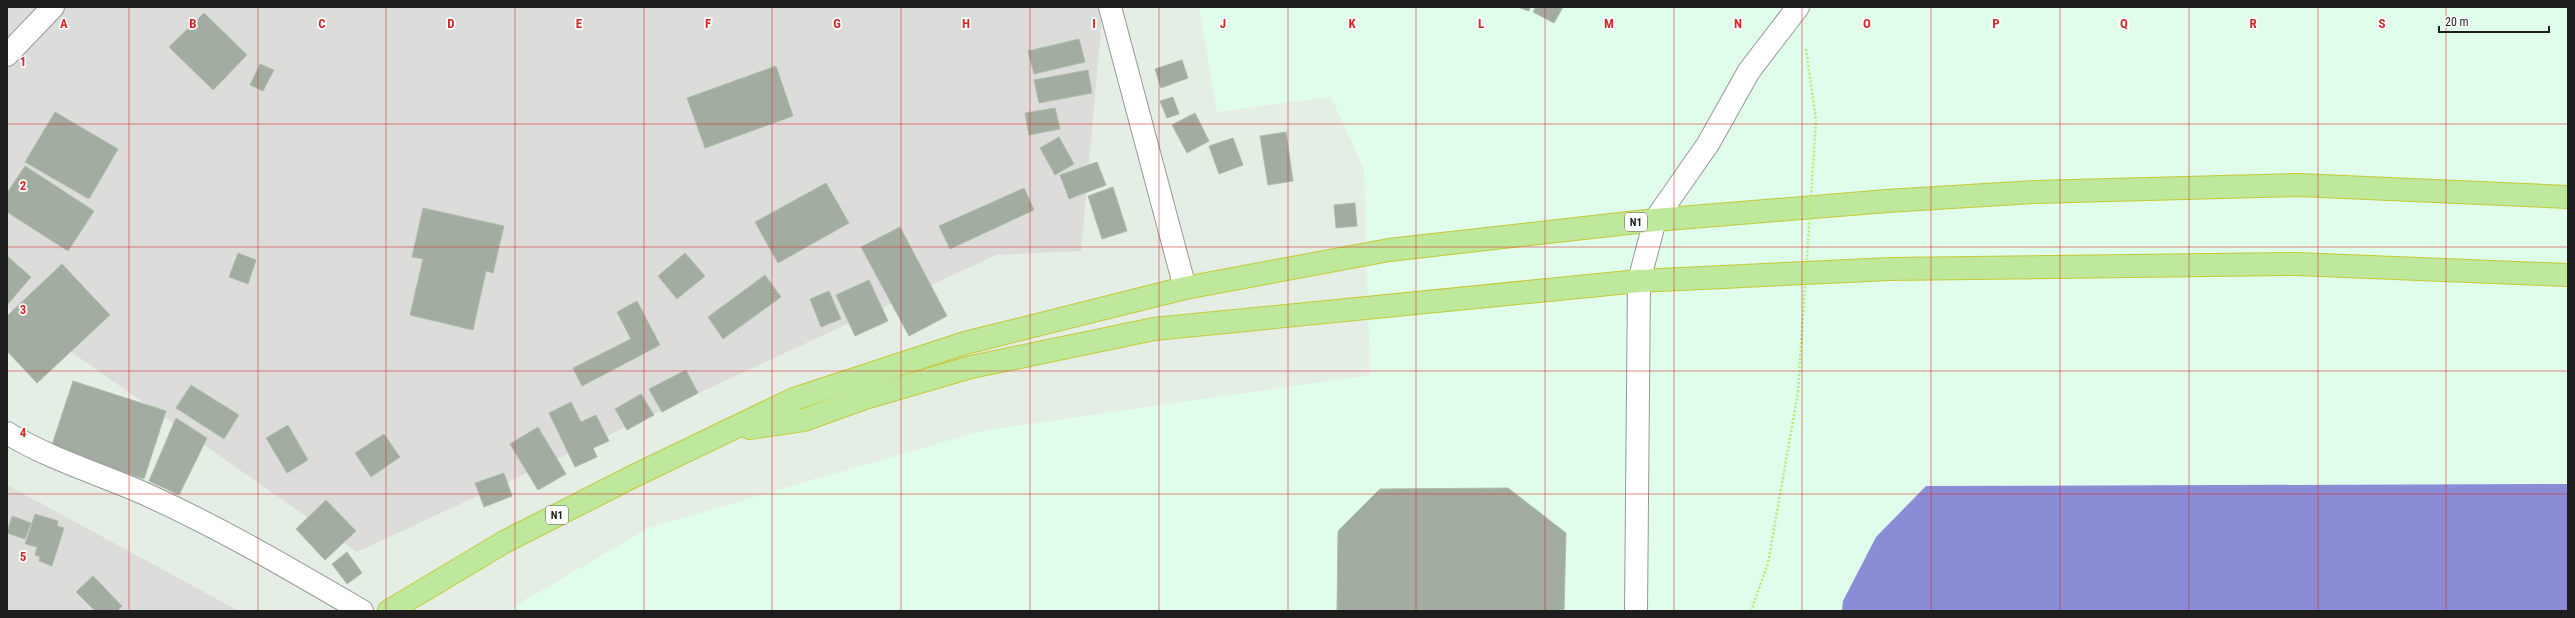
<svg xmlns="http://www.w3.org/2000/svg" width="2575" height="618" font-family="'Roboto Condensed',sans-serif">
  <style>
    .residential { fill: #dcdcdb }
    .education { fill: #e0fcea }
    .pitch { fill: #8a8cd6 }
    .building { fill: #a3aca1; stroke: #adbea9 }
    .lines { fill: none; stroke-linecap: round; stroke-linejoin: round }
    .minor-casing { stroke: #989898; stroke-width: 24 }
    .trunk-casing { stroke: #c6c935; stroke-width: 24 }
    .path { stroke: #b6ed77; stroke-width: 2.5; stroke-dasharray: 2 2; stroke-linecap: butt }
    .minor { stroke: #fff; stroke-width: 22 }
    .trunk { stroke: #bee89c; stroke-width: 22 }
    .path-bridge { stroke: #b6ed77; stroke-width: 2.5; stroke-dasharray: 2 2; stroke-linecap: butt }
    .grid { fill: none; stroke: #d62828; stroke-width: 1; stroke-opacity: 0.55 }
    .labels { text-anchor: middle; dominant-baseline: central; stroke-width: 3.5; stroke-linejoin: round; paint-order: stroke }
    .shield { fill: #fff; stroke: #626262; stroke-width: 1 }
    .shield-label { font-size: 11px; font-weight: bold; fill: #1e1e1e }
    .grid-label { font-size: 13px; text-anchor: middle; font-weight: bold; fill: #d62828; stroke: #fff; stroke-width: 3.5; stroke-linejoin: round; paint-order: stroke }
  </style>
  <rect width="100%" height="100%" fill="#e5eee5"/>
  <g class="residential">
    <path d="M7 7H1103L1081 251 996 255 357 552 7 307Z"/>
    <path d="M7 485 239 611H7Z"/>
  </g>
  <path class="education" d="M1199 7H2568V611H507L648 528 981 431 1370 375 1364 169 1331 97 1217 112Z"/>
  <path class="pitch" d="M2568 484V611H1842L1843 601 1876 537 1926 486Z"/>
  <g class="building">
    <path d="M1517 7H1530L1529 11Z"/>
    <path d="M1536 7H1563L1554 23 1533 12Z"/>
    <path d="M204 13 247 55 213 90 169 47Z"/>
    <path d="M1079 39 1085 62 1034 74 1028 51Z"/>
    <path d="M1182 60 1188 78 1161 88 1155 69Z"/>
    <path d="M260 64 274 70 263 91 250 85Z"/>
    <path d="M776 66 793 116 705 148 687 98Z"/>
    <path d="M1088 70 1092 93 1039 103 1034 80Z"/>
    <path d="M1173 97 1179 114 1167 118 1160 101Z"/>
    <path d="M1055 108 1060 129 1029 135 1025 113Z"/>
    <path d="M55 112 118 149 89 199 25 162Z"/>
    <path d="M1195 113 1209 141 1187 153 1172 125Z"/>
    <path d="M1286 132 1293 181 1268 185 1260 136Z"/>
    <path d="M1059 137 1074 164 1055 175 1040 148Z"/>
    <path d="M1233 138 1243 165 1219 174 1209 146Z"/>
    <path d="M1097 162 1106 185 1069 199 1060 175Z"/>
    <path d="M25 166 94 211 68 251 7 212V193Z"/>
    <path d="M826 183 849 223 778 263 755 222Z"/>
    <path d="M1113 187 1127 231 1102 239 1088 196Z"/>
    <path d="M1024 188 1034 210 950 249 939 226Z"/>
    <path d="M1355 203 1357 226 1336 228 1334 205Z"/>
    <path d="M423 208 504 226 493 273 486 271 473 330 410 315 423 259 412 257Z"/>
    <path d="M900 227 947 316 909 336 861 247Z"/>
    <path d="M238 253 256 260 248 284 229 277Z"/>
    <path d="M685 253 705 276 677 299 658 276Z"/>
    <path d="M7 256 31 277 7 305Z"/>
    <path d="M62 264 110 315 37 383 7 351V316Z"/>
    <path d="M765 275 781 297 723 339 708 317Z"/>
    <path d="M869 280 888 321 855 336 836 295Z"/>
    <path d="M829 291 841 319 821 327 810 299Z"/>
    <path d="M637 301 660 345 582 386 573 368 631 339 617 312Z"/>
    <path d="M686 370 698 393 662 412 649 389Z"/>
    <path d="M73 381 166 411 144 479 51 448Z"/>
    <path d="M191 385 239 415 224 439 176 408Z"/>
    <path d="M641 394 654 415 627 430 615 409Z"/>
    <path d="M571 402 581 422 596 415 609 441 593 448 597 457 575 467 549 413Z"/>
    <path d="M176 418 207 438 179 495 149 481Z"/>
    <path d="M288 425 308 460 287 473 266 438Z"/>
    <path d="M538 427 566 474 538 490 510 444Z"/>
    <path d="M384 434 400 457 371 477 355 453Z"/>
    <path d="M504 473 512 496 484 507 475 483Z"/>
    <path d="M1508 488 1566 533 1564 611H1337L1338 531 1380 489Z"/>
    <path d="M326 500 356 531 325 560 296 529Z"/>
    <path d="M35 514 58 521 57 526 64 528 52 566 39 561 40 557 35 555 37 547 25 544Z"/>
    <path d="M12 516 31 523 25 539 7 533Z"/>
    <path d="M347 552 362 573 347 584 332 564Z"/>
    <path d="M93 576 122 606 117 611H95L76 592Z"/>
  </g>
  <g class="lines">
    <defs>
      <g id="minor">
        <path d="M1110 7 1185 288"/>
        <path d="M7 55 53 7"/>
        <path d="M7 433C50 459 97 473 143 493 219 527 290 569 362 611"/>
        <path d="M1636 611 1639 281 1655 220 1708 144 1749 71 1798 7"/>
      </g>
      <g id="trunk">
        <path d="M750 428 804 420 865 398 971 367 1154 329 1639 281 1890 269 2296 264 2568 275"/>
        <path d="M389 611 506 541 636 475 794 399 965 343 1185 288 1389 250 1655 220 1887 201 2035 192 2299 185 2568 197"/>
      </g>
    </defs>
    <use href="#minor" class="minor-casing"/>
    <use href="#trunk" class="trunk-casing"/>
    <g class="path">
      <path d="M1806 49 1816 120"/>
      <path d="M1751 611 1768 563 1798 392"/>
    </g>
    <use href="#minor" class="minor"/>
    <use href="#trunk" class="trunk"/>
    <path class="path-bridge" d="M1798 392 1816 120"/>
  </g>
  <path class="grid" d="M129 7V611M258 7V611M386 7V611M515 7V611M644 7V611M772 7V611M901 7V611M1030 7V611M1159 7V611M1288 7V611M1416 7V611M1545 7V611M1674 7V611M1802 7V611M1931 7V611M2060 7V611M2189 7V611M2318 7V611M2446 7V611M7 124H2568M7 247H2568M7 371H2568M7 494H2568"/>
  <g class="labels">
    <g class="shield">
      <rect x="1625" y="213" width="22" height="18" rx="3"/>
      <rect x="546" y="506" width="22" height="18" rx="3"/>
    </g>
    <g class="shield-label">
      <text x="1636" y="222">N1</text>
      <text x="557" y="515">N1</text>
    </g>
  </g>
  <g class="grid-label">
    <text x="64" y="28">A</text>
    <text x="193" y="28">B</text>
    <text x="322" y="28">C</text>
    <text x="451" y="28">D</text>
    <text x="579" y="28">E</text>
    <text x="708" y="28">F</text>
    <text x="837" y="28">G</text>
    <text x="966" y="28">H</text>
    <text x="1094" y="28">I</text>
    <text x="1223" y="28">J</text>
    <text x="1352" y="28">K</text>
    <text x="1481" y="28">L</text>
    <text x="1609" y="28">M</text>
    <text x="1738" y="28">N</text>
    <text x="1867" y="28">O</text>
    <text x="1996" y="28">P</text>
    <text x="2124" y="28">Q</text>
    <text x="2253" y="28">R</text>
    <text x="2382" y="28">S</text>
    <text x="23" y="66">1</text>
    <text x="23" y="190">2</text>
    <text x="23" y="314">3</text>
    <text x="23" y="437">4</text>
    <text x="23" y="561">5</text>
  </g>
  <rect width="2575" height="618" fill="none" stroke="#1e1e1e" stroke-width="16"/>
  <path d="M2439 26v6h110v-6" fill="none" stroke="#1e1e1e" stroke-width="2"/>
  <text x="2445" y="26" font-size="12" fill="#1e1e1e" stroke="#ffffff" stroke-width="3" paint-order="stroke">20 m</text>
</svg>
